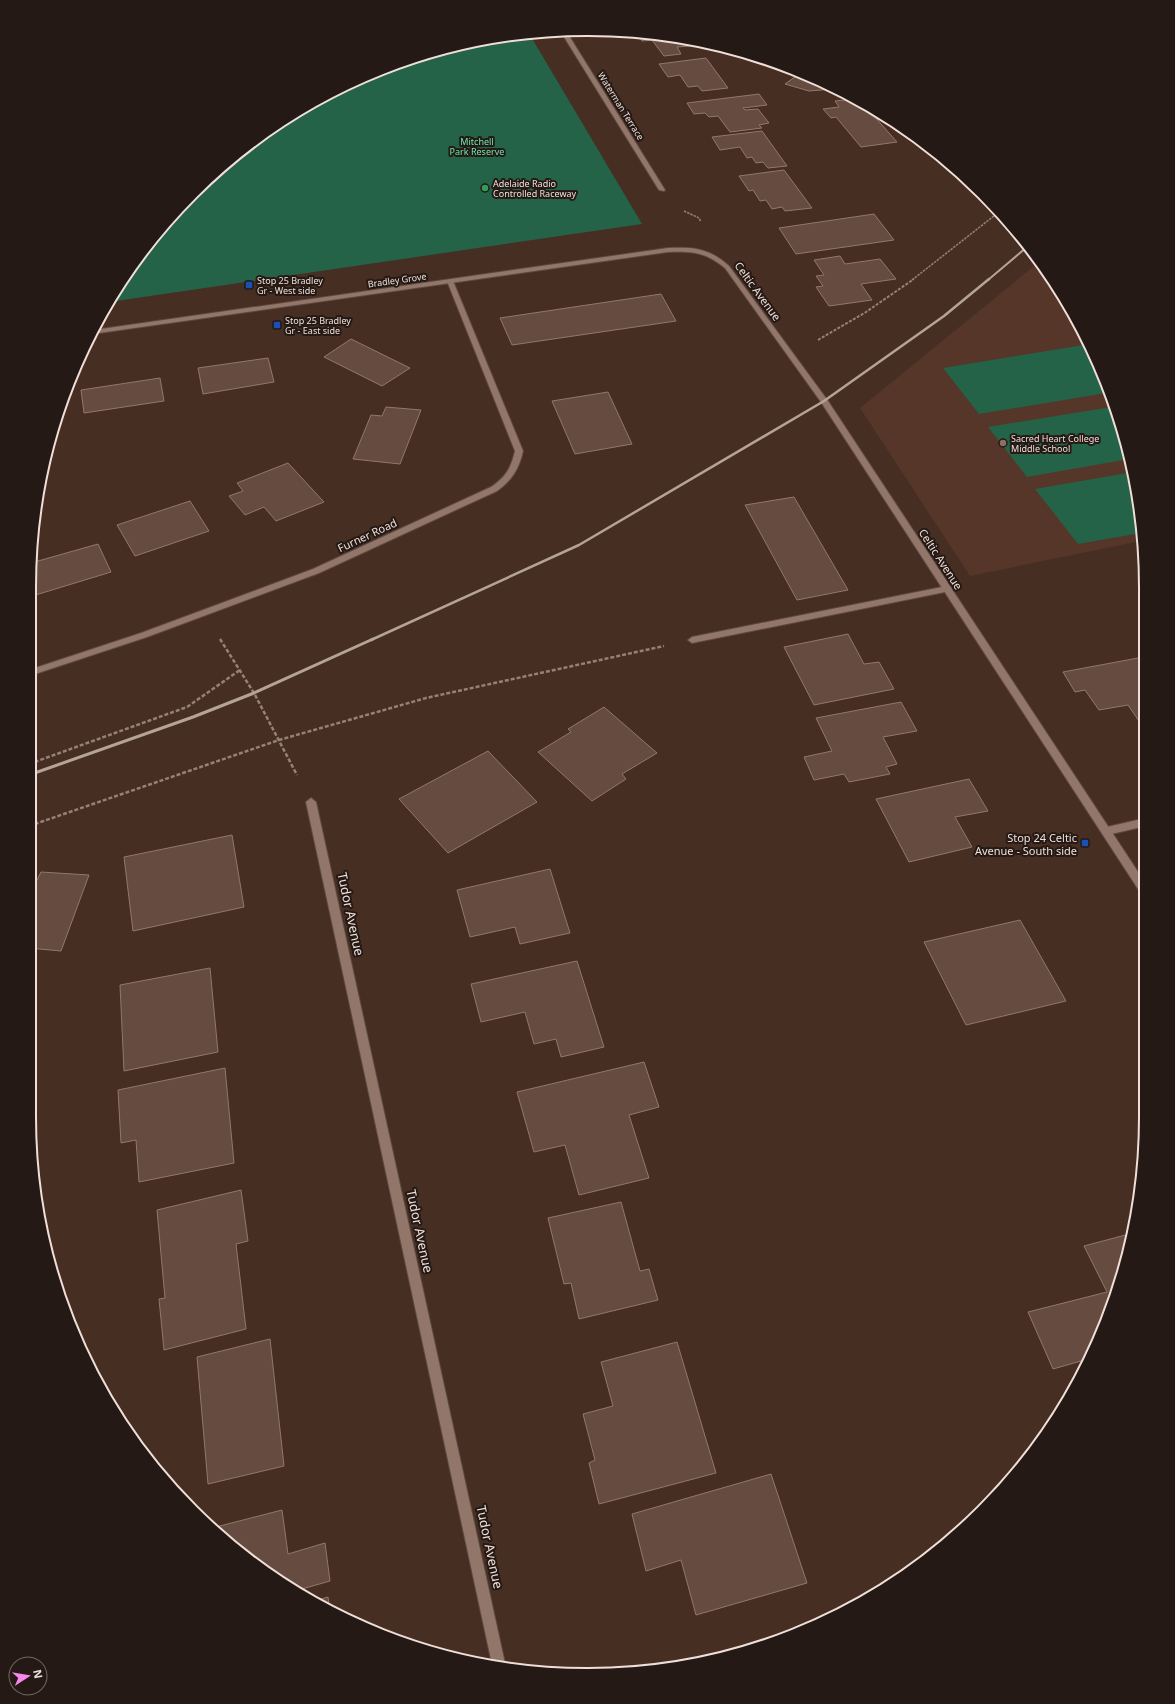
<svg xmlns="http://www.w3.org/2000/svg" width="1175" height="1704" font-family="'Noto Sans',sans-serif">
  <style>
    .built { fill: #553628 }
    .green { fill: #246347 }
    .building { fill: #664c40; stroke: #93776b }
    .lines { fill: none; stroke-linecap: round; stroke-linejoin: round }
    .lane-casing { stroke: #5f4a41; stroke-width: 2 }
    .street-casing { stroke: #5f4a41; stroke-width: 2 }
    .secondary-casing { stroke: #5f4a41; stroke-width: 2 }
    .path-far2 { stroke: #958178; stroke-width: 1.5; stroke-dasharray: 2.5 1; stroke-linecap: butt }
    .path-far1 { stroke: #958178; stroke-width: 2; stroke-dasharray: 3 1.5; stroke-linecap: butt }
    .path { stroke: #958178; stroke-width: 2.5; stroke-dasharray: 4 2; stroke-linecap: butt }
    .lane { fill: #927669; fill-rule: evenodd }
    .street { fill: #927669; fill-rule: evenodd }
    .secondary { fill: #927669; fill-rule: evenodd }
    .rail-far2 { stroke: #b5a39a; stroke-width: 2 }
    .rail-far1 { stroke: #b5a39a; stroke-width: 2.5 }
    .rail { stroke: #b5a39a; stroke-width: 3 }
    .leisure-dot { fill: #2e9e5b; stroke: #241914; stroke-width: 1.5 }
    .transit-dot { fill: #1a4fb4; stroke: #241914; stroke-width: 1.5 }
    .education-dot { fill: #8d6e63; stroke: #241914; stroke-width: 1.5 }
    .labels { text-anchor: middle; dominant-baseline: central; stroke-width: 4; stroke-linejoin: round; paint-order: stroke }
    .far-street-label { font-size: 9px; fill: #efdfd8; stroke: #241914 }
    .far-park-label { font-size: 9px; fill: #6deab0; stroke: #241914 }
    .far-poi-label { font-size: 9px; fill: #efdfd8; stroke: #241914; text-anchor: start }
    .street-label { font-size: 11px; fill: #efdfd8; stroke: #241914 }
    .poi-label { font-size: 11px; fill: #efdfd8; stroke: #241914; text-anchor: end }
    .near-street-label { font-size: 13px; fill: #efdfd8; stroke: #241914 }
    .rim { fill: none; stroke: #efdfd8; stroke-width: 2 }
  </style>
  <rect width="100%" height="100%" fill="#462e23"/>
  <path class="built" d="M1039 262 1052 277 1088 340 1135 479 1141 541 970 576 860 408Z"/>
  <g class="green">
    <path d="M530 35 642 224 109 302 193 192 277 123 374 71 479 40Z"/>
    <path d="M1090 344 1106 393 979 414 943 368Z"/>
    <path d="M1111 407 1129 459 1027 477 988 427Z"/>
    <path d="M1133 472 1141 533 1078 544 1035 489Z"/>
  </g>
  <g class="building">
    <path d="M638 34 685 39 690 46 677 47 681 54 664 56 652 40 642 41Z"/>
    <path d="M706 58 728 88 702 91 698 86 688 87 680 75 668 77 659 64Z"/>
    <path d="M802 72 834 89 809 91 785 84Z"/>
    <path d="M759 94 767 105 743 108 745 110 758 109 769 123 759 125 762 128 730 132 718 116 709 117 705 113 694 114 687 103Z"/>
    <path d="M853 99 865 106 897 142 861 147 836 117 831 118 823 109 839 107 835 101Z"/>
    <path d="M762 131 787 166 768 168 763 162 756 163 752 157 747 158 740 147 720 150 712 137Z"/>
    <path d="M951 167 964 177 957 178Z"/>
    <path d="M784 170 812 208 785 211 782 207 772 209 766 200 760 201 753 190 749 191 739 176Z"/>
    <path d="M874 214 894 240 796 254 779 228Z"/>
    <path d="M840 256 845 264 880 259 896 279 861 284 872 300 829 306 816 287 823 286 816 276 824 275 814 260Z"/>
    <path d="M661 294 676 321 512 345 500 318Z"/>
    <path d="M351 339 410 368 382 386 324 357Z"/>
    <path d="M268 358 274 382 203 394 198 368Z"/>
    <path d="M160 378 164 401 84 413 81 390Z"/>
    <path d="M608 392 632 444 575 454 552 401Z"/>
    <path d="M386 407 421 410 400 464 353 459 371 415 382 416Z"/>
    <path d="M288 463 324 502 276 521 264 507 245 515 229 496 243 491 237 483Z"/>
    <path d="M794 497 848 590 797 600 745 505Z"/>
    <path d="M190 501 209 531 135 556 117 525Z"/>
    <path d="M98 544 111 572 29 597 31 563Z"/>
    <path d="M848 634 864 664 879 662 894 689 814 705 784 647Z"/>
    <path d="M1138 658 1146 670 1145 730 1128 705 1099 710 1085 690 1075 692 1063 672Z"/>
    <path d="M901 702 917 731 883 737 897 764 886 767 890 774 849 782 844 774 814 780 804 757 832 751 816 718Z"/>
    <path d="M604 707 657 753 622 774 626 779 592 801 538 752 571 732 568 729Z"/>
    <path d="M488 751 537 802 448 853 399 799Z"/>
    <path d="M969 779 988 811 955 817 972 847 909 862 876 799Z"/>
    <path d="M232 835 244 907 133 931 124 857Z"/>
    <path d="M550 869 570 933 520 944 515 927 470 937 457 890Z"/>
    <path d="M41 872 89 875 61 951 29 948V884H35Z"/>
    <path d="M1020 920 1066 1001 966 1025 924 942Z"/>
    <path d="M577 961 604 1047 561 1057 556 1039 534 1044 525 1012 481 1022 471 984Z"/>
    <path d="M210 968 218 1052 124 1071 120 985Z"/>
    <path d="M644 1062 659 1107 629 1115 649 1178 579 1195 565 1145 534 1152 517 1092Z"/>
    <path d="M225 1068 234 1163 139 1182 136 1140 121 1143 118 1090Z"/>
    <path d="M241 1190 248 1241 236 1244 246 1329 164 1350 159 1299 165 1298 157 1210Z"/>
    <path d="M621 1202 640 1271 649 1269 658 1300 579 1319 571 1283 564 1284 548 1218Z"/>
    <path d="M1133 1233 1103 1330 1088 1359 1053 1369 1028 1312 1107 1292 1084 1246Z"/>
    <path d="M270 1339 284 1466 208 1484 197 1357Z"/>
    <path d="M677 1342 716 1473 599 1504 589 1463 595 1460 583 1414 613 1406 601 1362Z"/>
    <path d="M771 1474 807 1583 696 1615 681 1560 646 1571 632 1514Z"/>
    <path d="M282 1510 288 1554 325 1543 330 1581 295 1591 219 1537 212 1528Z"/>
    <path d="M328 1597 330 1611 311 1602Z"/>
  </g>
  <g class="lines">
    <defs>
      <path id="lane" d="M947 586 950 587 951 589 950 591 692 643 688 640 692 637Z"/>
      <g id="street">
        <path d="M566 31 665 190 664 191 659 190 561 32Z"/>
        <path d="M448 280 453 281 523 451C519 469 512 480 497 491L319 573 147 637 29 676V670L141 633 313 569 491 487C506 477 511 468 515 451L447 281Z"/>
        <path d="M311 798 316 802 506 1668 492 1664 306 802Z"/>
        <path d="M1146 818V826L1107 835 1102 831 1107 827Z"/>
      </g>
      <path id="secondary" d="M668 248C694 247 709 248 729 266L828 401 1146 884V896L1142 895 821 402 725 268C705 252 693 251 668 252L92 334 94 330Z"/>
    </defs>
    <use href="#lane" class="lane-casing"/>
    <use href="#street" class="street-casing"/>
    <use href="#secondary" class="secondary-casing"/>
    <g class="path-far2">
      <path d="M684 211 699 218 701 222"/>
      <path d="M912 280 999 212"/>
    </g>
    <path class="path-far1" d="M818 340 866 312 914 279"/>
    <g class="path">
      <path d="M220 639 254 693 297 775"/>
      <path d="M29 764 187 707 240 670"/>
      <path d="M29 826 279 740 426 698 664 646"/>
    </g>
    <use href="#lane" class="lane"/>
    <use href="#street" class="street"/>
    <use href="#secondary" class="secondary"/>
    <path class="rail-far2" d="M988 280 1027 247"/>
    <path class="rail-far1" d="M371 640 579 545 824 401 944 316 989 279"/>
    <path class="rail" d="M29 775 193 717 254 693 373 639"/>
  </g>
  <circle class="leisure-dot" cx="485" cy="188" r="4"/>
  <g class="transit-dot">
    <rect x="245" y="281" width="8" height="8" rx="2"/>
    <rect x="273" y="321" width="8" height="8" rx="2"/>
    <rect x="1081" y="839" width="8" height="8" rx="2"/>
  </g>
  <circle class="education-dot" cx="1003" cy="443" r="4"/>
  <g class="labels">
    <g class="far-street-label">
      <text transform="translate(621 106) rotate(58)">Waterman Terrace</text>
      <text transform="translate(397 280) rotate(-8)">Bradley Grove</text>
    </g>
    <g class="far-park-label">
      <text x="477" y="141">Mitchell<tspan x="477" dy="10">Park Reserve</tspan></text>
    </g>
    <g class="far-poi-label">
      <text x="493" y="183">Adelaide Radio<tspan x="493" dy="10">Controlled Raceway</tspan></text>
      <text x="257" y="280">Stop 25 Bradley<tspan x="257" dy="10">Gr - West side</tspan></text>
      <text x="285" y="320">Stop 25 Bradley<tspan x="285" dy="10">Gr - East side</tspan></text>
      <text x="1011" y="438">Sacred Heart College<tspan x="1011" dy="10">Middle School</tspan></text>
    </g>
    <g class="street-label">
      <text transform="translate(758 291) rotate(54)">Celtic Avenue</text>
      <text transform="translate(367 535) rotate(-25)">Furner Road</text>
      <text transform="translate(941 559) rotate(57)">Celtic Avenue</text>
    </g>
    <g class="poi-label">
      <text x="1077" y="837">Stop 24 Celtic<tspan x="1077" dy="13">Avenue - South side</tspan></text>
    </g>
    <g class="near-street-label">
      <text transform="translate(351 914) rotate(78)">Tudor Avenue</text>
      <text transform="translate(420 1231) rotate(78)">Tudor Avenue</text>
      <text transform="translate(490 1547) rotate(78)">Tudor Avenue</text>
    </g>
  </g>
  <path d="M0 0H1175V1704H0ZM587 36H588A551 551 0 0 1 1139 587V1117A551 551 0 0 1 588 1668H587A551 551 0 0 1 36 1117V587A551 551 0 0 1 587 36Z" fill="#241914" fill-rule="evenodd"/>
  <path class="rim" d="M587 36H588A551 551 0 0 1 1139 587V1117A551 551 0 0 1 588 1668H587A551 551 0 0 1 36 1117V587A551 551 0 0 1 587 36Z"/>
  <g transform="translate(28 1676) rotate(78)"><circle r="19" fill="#241914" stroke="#756862"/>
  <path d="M0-3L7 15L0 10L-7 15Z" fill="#f788eb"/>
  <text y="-6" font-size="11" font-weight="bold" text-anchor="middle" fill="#efdfd8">N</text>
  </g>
</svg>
